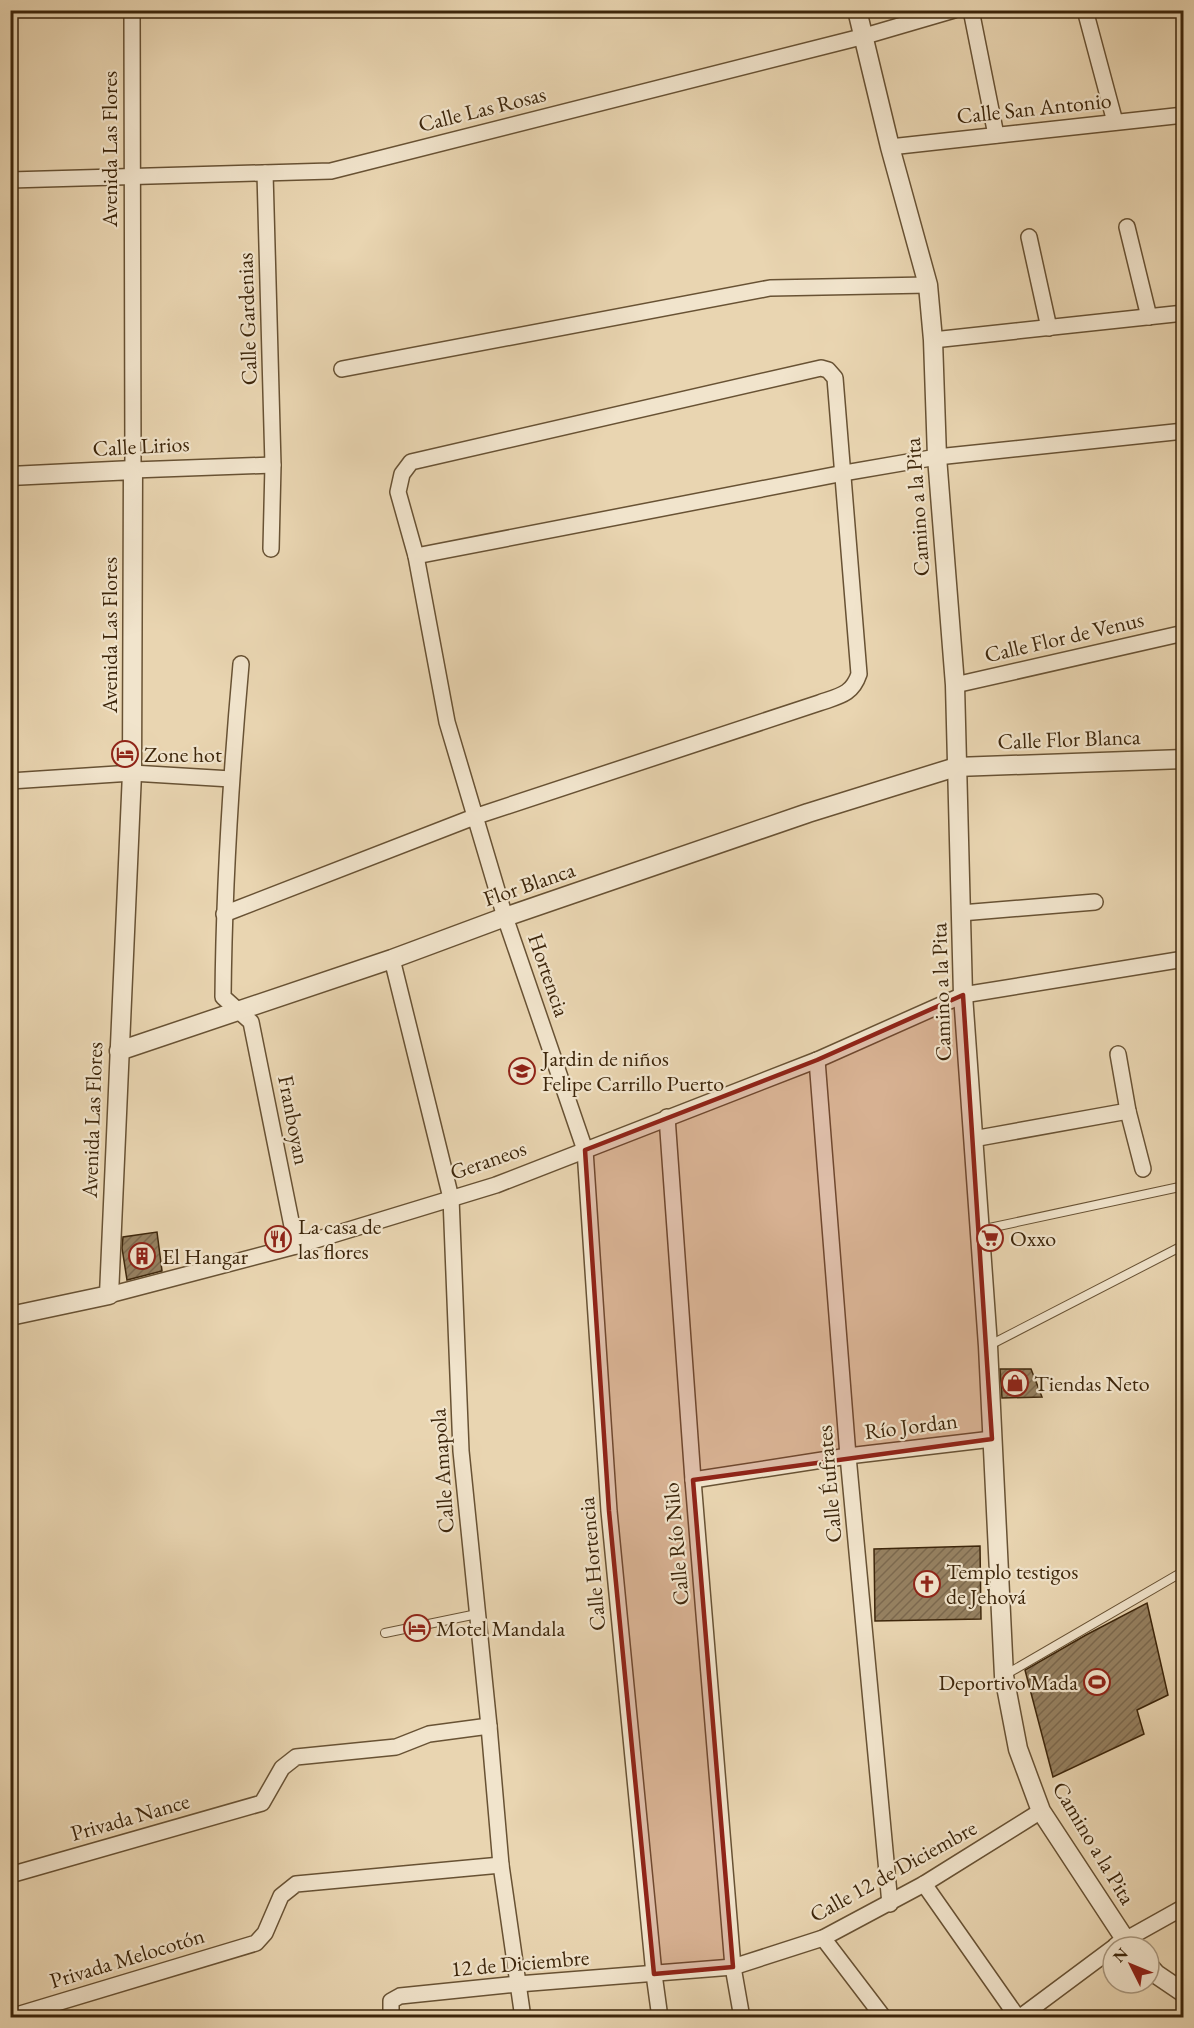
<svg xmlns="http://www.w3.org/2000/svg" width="1194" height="2028" font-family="'EB Garamond',serif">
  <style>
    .building { fill: url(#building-hatch); stroke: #3d260b; stroke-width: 1.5 }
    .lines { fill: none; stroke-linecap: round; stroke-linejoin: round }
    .service-casing { stroke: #685234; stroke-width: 10 }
    .minor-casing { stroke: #685234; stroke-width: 18 }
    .tertiary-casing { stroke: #685234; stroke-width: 21 }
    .service { stroke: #f1e4cc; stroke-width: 8 }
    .minor { stroke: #f1e4cc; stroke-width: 15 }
    .tertiary { stroke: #f1e4cc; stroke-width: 18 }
    .marked { fill: #8f2418; fill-opacity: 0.2; stroke: #8f2418; stroke-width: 4.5; stroke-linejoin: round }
    .labels { text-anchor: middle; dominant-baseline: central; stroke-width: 4.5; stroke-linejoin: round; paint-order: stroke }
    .street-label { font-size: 22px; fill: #3d260b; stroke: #f1e4cc }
    .poi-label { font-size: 22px; fill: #3d260b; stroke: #f1e4cc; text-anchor: start }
  </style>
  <defs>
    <pattern id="building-hatch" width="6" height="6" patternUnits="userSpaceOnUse" patternTransform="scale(1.5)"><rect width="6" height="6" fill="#968161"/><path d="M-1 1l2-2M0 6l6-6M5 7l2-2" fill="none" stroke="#7c694e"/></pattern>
  </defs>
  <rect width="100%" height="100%" fill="#e9d5b1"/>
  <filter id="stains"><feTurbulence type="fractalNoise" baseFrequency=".00333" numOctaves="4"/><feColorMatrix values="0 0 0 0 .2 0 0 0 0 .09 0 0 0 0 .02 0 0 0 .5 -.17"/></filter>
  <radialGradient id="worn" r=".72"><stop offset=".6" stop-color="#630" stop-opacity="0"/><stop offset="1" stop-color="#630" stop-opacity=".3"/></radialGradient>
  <g class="building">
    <path d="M157 1232 162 1271 127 1280 122 1248 123 1237Z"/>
    <path d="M1000 1369H1031L1042 1397 1002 1398Z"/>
    <path d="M980 1546 981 1619 875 1621 874 1549Z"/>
    <path d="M1147 1603 1168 1695 1137 1710 1144 1734 1053 1777 1025 1670 1086 1635Z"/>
  </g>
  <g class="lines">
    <defs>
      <g id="service">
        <path d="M980 1230 1184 1186"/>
        <path d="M988 1346 1184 1245"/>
        <path d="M385 1633 477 1614"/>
        <path d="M1005 1675 1184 1571"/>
      </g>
      <g id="minor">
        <path d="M132 10 133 470 273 465"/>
        <path d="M971 10 996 135"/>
        <path d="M1085 10 1115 122"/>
        <path d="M890 147 1184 115"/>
        <path d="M265 173 273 465 271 549"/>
        <path d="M10 180 331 171 865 36 954 10"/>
        <path d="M1127 227 1149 317"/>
        <path d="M1029 237 1049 328"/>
        <path d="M933 340 1184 313"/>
        <path d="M342 369 770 288 928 285"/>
        <path d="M416 556 844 473 937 457 1184 431"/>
        <path d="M241 664C231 775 224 886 223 997L251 1022 296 1246"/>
        <path d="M955 685 1184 633"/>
        <path d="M10 781 132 773 231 779"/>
        <path d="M961 913 1095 902"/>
        <path d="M224 914 474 817 819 703C839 696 852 695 859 674L835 378 828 370 821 368 411 462 402 474 398 492 416 556 447 722 505 917 585 1150 609 1511 654 1974 660 2018"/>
        <path d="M392 959 451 1198 461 1451 489 1726 501 1865 523 2018"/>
        <path d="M1118 1054 1128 1111 1143 1169"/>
        <path d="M817 1060 848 1456 890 1904"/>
        <path d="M667 1117 693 1480 733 1967 742 2018"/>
        <path d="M973 1139 1128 1111"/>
        <path d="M109 1295 296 1246 496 1185 817 1060 963 995 1184 959"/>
        <path d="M693 1480 848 1456 992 1439"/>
        <path d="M10 1875 262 1803 282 1768 296 1757 396 1747 429 1734 489 1726"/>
        <path d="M924 1884 1018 2018"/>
        <path d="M823 1938 884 2018"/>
        <path d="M1116 1945 1184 1907"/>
        <path d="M10 2017 256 1943 265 1933 281 1896 296 1884 501 1865"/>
        <path d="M391 2018V2001L400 1996 518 1984 733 1967 823 1938 924 1884 1041 1811"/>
        <path d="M1019 2018 1113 1948"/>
      </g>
      <g id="tertiary">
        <path d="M857 10 890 147 928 285 933 340 937 457 955 685 963 995 988 1346 1004 1676 1018 1749 1041 1811 1125 1939 1132 1947"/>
        <path d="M10 476 133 470 132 773 109 1295 10 1316"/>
        <path d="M119 1051 392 959 505 917 808 813 956 767 1184 759"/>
        <path d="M1149 1966 1156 1974 1184 1993"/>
      </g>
    </defs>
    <use href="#service" class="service-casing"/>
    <use href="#minor" class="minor-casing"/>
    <use href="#tertiary" class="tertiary-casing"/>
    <use href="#service" class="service"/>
    <use href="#minor" class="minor"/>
    <use href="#tertiary" class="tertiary"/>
  </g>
  <path class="marked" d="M963 995 992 1439 693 1480 733 1967 654 1974 609 1511 585 1150 817 1060Z"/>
  <defs>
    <symbol id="hotel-ring" viewBox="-11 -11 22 22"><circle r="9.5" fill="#f1e4cc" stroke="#8f2418" stroke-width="1.5"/><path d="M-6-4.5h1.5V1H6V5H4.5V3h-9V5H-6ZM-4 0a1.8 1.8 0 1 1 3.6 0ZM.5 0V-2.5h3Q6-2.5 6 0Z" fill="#8f2418"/></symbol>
    <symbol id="school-ring" viewBox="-11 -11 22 22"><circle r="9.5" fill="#f1e4cc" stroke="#8f2418" stroke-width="1.5"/><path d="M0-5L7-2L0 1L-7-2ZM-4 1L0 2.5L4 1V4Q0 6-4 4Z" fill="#8f2418"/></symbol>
    <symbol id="supermarket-ring" viewBox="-11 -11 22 22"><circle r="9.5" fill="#f1e4cc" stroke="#8f2418" stroke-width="1.5"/><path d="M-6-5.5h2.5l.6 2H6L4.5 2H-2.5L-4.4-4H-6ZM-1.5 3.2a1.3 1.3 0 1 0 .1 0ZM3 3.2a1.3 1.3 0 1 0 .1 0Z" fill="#8f2418"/></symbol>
    <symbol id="restaurant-ring" viewBox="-11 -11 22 22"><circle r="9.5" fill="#f1e4cc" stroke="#8f2418" stroke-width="1.5"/><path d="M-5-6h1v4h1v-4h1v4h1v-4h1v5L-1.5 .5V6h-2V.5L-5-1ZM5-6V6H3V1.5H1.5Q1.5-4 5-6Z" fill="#8f2418"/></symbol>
    <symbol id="building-ring" viewBox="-11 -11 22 22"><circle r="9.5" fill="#f1e4cc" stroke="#8f2418" stroke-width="1.5"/><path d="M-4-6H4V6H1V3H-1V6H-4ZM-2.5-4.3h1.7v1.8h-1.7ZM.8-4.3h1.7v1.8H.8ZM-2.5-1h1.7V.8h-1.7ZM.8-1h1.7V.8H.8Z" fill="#8f2418"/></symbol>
    <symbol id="shop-ring" viewBox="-11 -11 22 22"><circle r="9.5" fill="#f1e4cc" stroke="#8f2418" stroke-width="1.5"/><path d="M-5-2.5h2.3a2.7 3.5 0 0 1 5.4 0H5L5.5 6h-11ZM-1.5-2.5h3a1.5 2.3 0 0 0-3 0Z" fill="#8f2418"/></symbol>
    <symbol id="church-ring" viewBox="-11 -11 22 22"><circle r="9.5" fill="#f1e4cc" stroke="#8f2418" stroke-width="1.5"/><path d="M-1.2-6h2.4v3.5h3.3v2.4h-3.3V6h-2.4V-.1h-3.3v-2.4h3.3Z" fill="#8f2418"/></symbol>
    <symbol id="stadium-ring" viewBox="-11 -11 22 22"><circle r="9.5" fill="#f1e4cc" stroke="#8f2418" stroke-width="1.5"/><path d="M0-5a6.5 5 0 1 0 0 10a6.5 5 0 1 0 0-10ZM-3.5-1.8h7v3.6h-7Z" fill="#8f2418"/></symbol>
  </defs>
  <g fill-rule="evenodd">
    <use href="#hotel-ring" x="110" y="739" width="30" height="30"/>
    <use href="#school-ring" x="507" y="1056" width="30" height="30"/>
    <use href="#supermarket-ring" x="975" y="1223" width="30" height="30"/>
    <use href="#restaurant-ring" x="263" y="1224" width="30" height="30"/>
    <use href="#building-ring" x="127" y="1241" width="30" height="30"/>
    <use href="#shop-ring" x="1000" y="1368" width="30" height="30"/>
    <use href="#church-ring" x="912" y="1569" width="30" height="30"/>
    <use href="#hotel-ring" x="402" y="1613" width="30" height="30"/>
    <use href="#stadium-ring" x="1082" y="1667" width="30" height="30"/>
  </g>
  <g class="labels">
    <g class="street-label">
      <text transform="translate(1034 108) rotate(-6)">Calle San Antonio</text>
      <text transform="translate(482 109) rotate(-14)">Calle Las Rosas</text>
      <text transform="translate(109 149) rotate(-90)">Avenida Las Flores</text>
      <text transform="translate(247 319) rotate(-92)">Calle Gardenias</text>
      <text transform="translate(141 446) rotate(-3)">Calle Lirios</text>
      <text transform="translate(917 507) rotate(-94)">Camino a la Pita</text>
      <text transform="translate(109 635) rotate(-90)">Avenida Las Flores</text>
      <text transform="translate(1064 637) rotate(-13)">Calle Flor de Venus</text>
      <text transform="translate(1069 739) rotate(-2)">Calle Flor Blanca</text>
      <text transform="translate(529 884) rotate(-19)">Flor Blanca</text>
      <text transform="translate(549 975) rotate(71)">Hortencia</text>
      <text transform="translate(941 992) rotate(-92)">Camino a la Pita</text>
      <text transform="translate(92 1120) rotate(-88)">Avenida Las Flores</text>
      <text transform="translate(294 1120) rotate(79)">Franboyan</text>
      <text transform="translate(488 1160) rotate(-19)">Geraneos</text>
      <text transform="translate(911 1426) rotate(-7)">Río Jordan</text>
      <text transform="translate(442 1471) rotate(-94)">Calle Amapola</text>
      <text transform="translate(829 1484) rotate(-95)">Calle Éufrates</text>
      <text transform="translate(676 1544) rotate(-95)">Calle Río Nilo</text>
      <text transform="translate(592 1564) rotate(-95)">Calle Hortencia</text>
      <text transform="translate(130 1817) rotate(-16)">Privada Nance</text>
      <text transform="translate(1094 1843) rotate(59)">Camino a la Pita</text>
      <text transform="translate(893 1871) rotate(-29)">Calle 12 de Diciembre</text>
      <text transform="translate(127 1958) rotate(-17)">Privada Melocotón</text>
      <text transform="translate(520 1963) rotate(-5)">12 de Diciembre</text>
    </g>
    <g class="poi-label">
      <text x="144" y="754">Zone hot</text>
      <text x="542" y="1058">Jardin de niños<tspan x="542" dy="25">Felipe Carrillo Puerto</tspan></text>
      <text x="298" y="1226">La casa de<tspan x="298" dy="25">las flores</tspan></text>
      <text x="1010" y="1238">Oxxo</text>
      <text x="162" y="1256">El Hangar</text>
      <text x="1034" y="1383">Tiendas Neto</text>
      <text x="946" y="1571">Templo testigos<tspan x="946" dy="25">de Jehová</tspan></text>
      <text x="436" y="1628">Motel Mandala</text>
      <text x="1078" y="1682" text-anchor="end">Deportivo Mada</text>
    </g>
  </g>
  <rect width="1194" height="2028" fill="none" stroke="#e9d5b1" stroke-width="36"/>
  <rect x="12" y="12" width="1170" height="2004" fill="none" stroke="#3d260b" stroke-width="3"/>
  <rect x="18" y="18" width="1158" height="1992" fill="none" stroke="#3d260b" stroke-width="1.5"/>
  <g transform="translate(1131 1965) rotate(313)"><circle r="28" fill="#f1e4cc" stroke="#a9987f" stroke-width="1.5"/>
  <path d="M0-4.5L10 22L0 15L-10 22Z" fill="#8f2418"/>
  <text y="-9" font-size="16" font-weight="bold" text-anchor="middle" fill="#3d260b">N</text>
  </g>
  <rect width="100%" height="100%" filter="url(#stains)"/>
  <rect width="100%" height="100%" fill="url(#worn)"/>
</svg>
